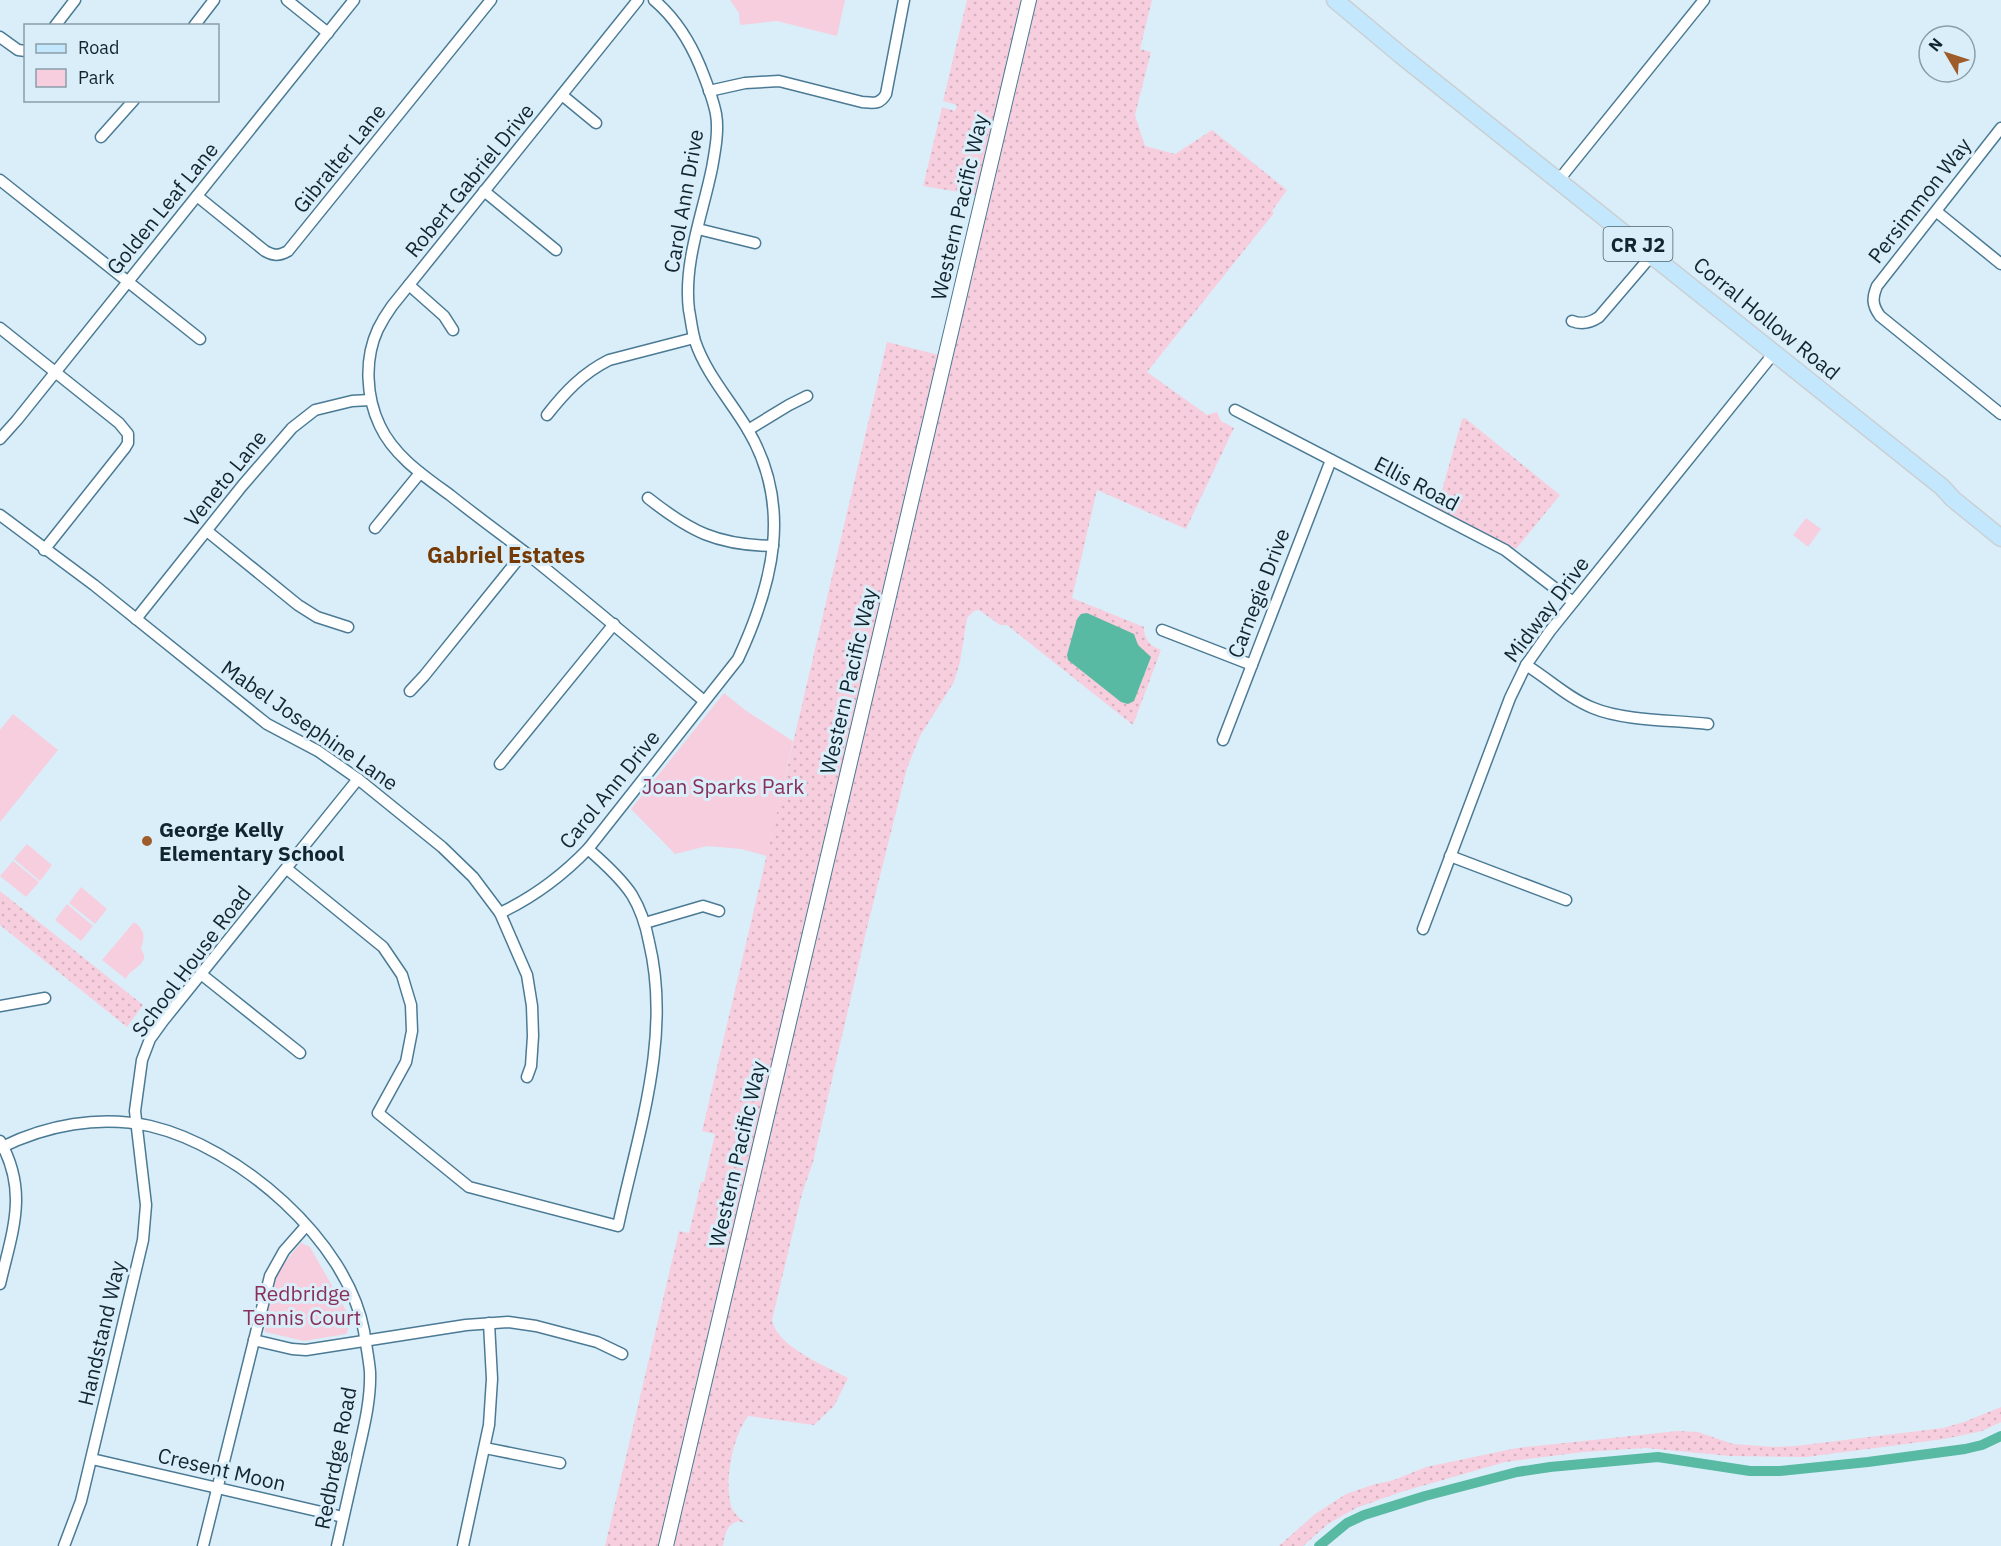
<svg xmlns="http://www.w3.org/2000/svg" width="2001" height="1546" font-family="'IBM Plex Sans',sans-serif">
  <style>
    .grass { fill: url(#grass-dots) }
    .green { fill: #f7cedd }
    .water { fill: #58baa2 }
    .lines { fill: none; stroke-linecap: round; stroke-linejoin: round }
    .canal { stroke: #58baa2; stroke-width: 10 }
    .minor-casing { stroke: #4b7a94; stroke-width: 13 }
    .tertiary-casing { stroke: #4b7a94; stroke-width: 16 }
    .primary-casing { stroke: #cbcfd1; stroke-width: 19 }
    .minor { stroke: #fff; stroke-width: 10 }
    .tertiary { stroke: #fff; stroke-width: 14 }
    .primary { stroke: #c3e8fe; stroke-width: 16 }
    .poi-dot { fill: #9e5c2a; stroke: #daeefa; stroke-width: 2 }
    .labels { text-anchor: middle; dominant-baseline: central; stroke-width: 6; stroke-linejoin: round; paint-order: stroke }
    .shield { fill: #daeefa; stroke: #4d616c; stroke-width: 1.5 }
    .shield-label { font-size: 20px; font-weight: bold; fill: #11252f }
    .street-label { font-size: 21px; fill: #11252f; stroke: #daeefa }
    .park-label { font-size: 21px; fill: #892f5a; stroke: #daeefa }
    .poi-label { font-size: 21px; font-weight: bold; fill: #11252f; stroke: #daeefa; text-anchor: start }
    .neighbourhood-label { font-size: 22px; font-weight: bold; fill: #753b06; stroke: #daeefa }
  </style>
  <defs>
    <pattern id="grass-dots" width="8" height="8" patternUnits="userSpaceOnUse" patternTransform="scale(1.5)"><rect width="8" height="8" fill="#f7cedd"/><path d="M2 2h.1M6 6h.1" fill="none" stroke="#d3b1be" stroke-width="1.8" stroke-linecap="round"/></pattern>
  </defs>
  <rect width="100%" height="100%" fill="#daeefa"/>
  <g class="grass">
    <path d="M967 0H1023L977 195 923 186 942 107 955 111 957 105 943 101Z"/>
    <path d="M1032 0H1152L1140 49 1151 52 1135 115 1145 146 1175 154 1212 130 1287 190 1272 211 1274 213 1147 372 1207 415 1217 412 1221 421 1234 428 1186 529 1097 490 1072 598 1144 627C1144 639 1150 646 1161 650L1133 725 1007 625H1000L979 610 974 611 967 618 960 662 954 682 920 736 907 768 866 932 813 1162 802 1194 772 1320C777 1347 826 1366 848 1378L834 1406 814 1425 748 1416C733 1436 724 1481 731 1506 733 1513 741 1519 746 1524L739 1521C726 1524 725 1535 723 1546H670Z"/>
    <path d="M887 342 939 355 660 1546H605L679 1231 689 1233 701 1182H704L715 1134 702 1131Z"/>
    <path d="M1465 418 1560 495 1516 549 1437 508 1462 419Z"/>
    <path d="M0 891 143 1005 127 1027 0 925Z"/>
    <path d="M2001 1407V1422L1982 1431 1944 1439 1806 1457 1729 1456 1646 1448 1583 1452 1505 1462 1401 1492 1356 1508 1328 1524 1303 1546H1279L1315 1514 1346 1494 1372 1485 1394 1480 1426 1467 1517 1448 1678 1431 1698 1432 1733 1444 1775 1447 1796 1446 1943 1428 1964 1422Z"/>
  </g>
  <g class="green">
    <path d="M730 0H845L837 36 777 21 740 25 739 13Z"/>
    <path d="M1806 518 1821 529 1808 547 1793 535Z"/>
    <path d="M724 693 745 710 793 741 767 856 741 849 707 846 675 854 631 809Z"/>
    <path d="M13 714 58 750 0 822V730Z"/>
    <path d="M27 844 52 865 40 881 14 859Z"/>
    <path d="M13 861 39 882 26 897 0 876Z"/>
    <path d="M81 887 107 909 95 924 69 903Z"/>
    <path d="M67 904 93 926 81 941 55 920Z"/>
    <path d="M134 922C145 930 145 936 141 949 152 965 130 967 126 979L102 960Z"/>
    <path d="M301 1243 310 1247 352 1321 346 1334 304 1341 265 1332C260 1297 279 1267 301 1243Z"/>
  </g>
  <path class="water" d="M1087 613 1134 634 1138 645 1151 657 1134 701 1128 704 1121 702 1068 660 1067 655 1077 619 1081 614Z"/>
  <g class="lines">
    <path class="canal" d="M1319 1546 1347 1523 1364 1515 1425 1496 1517 1472 1550 1467 1658 1457 1750 1471H1780L1868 1462 1965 1449 1982 1445 2001 1436"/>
    <defs>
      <g id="minor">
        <path d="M287 0 328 33"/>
        <path d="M638 0 392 306C387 313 382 321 378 329 364 359 366 397 380 426 394 456 424 476 450 495 475 515 501 534 526 553 586 601 645 651 704 701"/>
        <path d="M55 26 75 0"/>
        <path d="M194 26 214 0"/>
        <path d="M0 37 18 50 26 51"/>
        <path d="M709 91 745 83 779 81 862 102C873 103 880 105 886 94L904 0"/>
        <path d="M562 95 596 123"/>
        <path d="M2001 128 1877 286C1872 298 1872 305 1880 316L2001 414"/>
        <path d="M101 137 134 100"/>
        <path d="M0 180 200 339"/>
        <path d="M1558 181 1704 0"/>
        <path d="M484 191 556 250"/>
        <path d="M197 196 265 251C274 256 279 256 288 251L491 0"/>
        <path d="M1937 212 2001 264"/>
        <path d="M698 229 755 243"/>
        <path d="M409 285 444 316 453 330"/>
        <path d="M1572 321C1582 325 1590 323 1599 317L1652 255"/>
        <path d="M0 328 119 423 128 434V443L125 448 44 550"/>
        <path d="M1235 410 1505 550 1573 602"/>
        <path d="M547 415C565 392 583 373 609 360L694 338"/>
        <path d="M748 430 789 405 807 396"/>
        <path d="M0 439 17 420 354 0"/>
        <path d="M648 498C691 532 717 545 773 546"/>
        <path d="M0 515 94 585 267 724 318 751 358 779 442 847 473 877 500 913 527 975 532 1006 533 1036 531 1066 527 1077"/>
        <path d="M375 528 420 473"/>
        <path d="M207 531 298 605 317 617 348 627"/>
        <path d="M136 619 242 486 292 428 315 410 352 401 370 400"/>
        <path d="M1162 630 1252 665"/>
        <path d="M1526 665C1549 679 1568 698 1593 708 1624 721 1674 720 1708 724"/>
        <path d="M410 691 424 676 524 552"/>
        <path d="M1223 740 1331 460"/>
        <path d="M500 764 614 624"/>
        <path d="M1450 856 1566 900"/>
        <path d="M287 869 383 947 402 975 411 1005 412 1031 406 1062 378 1113 469 1187 618 1226C638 1133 672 1037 649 942 646 926 641 910 632 895 621 878 603 862 588 849"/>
        <path d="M500 913C534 897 562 876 588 849L738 659C773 584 793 506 748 430 731 401 706 374 695 341 692 331 691 320 689 310 683 263 703 213 712 168 715 151 719 131 716 114 713 98 706 81 700 66 690 42 674 17 654 0"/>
        <path d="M645 923 703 906 719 911"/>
        <path d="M1423 929 1510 698 1526 665 1550 631 1774 353"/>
        <path d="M201 974 300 1053"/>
        <path d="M0 1006 45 998"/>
        <path d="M0 1148C46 1125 99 1115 150 1126 239 1147 347 1240 364 1331 366 1345 369 1359 370 1372 371 1399 364 1427 358 1453 351 1484 344 1515 337 1546"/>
        <path d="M0 1284C12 1232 29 1192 0 1141"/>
        <path d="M254 1340 292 1349 306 1350 466 1325 508 1322 536 1326 597 1342 622 1354"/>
        <path d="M485 1448 560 1463"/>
        <path d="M92 1459 343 1517"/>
        <path d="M64 1546 81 1501 143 1240 146 1205 135 1111 142 1060 150 1039 163 1021 358 779"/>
        <path d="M203 1546 270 1276 284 1251 306 1226"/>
        <path d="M463 1546 489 1425 492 1379 489 1323"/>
      </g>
      <path id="tertiary" d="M666 1546 1029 0"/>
      <path id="primary" d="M1335 0 1402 56 1942 487 1953 499 2001 538"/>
    </defs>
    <use href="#minor" class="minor-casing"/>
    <use href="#tertiary" class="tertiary-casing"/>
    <use href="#primary" class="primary-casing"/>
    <use href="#minor" class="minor"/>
    <use href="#tertiary" class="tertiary"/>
    <use href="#primary" class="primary"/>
  </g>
  <circle class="poi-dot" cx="147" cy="841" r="6"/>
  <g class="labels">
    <rect class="shield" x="1603.5" y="227" width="69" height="34" rx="4.5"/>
    <g class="shield-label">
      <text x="1638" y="244">CR J2</text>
    </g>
    <g class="street-label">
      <text transform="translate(339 158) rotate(-51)">Gibralter Lane</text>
      <text transform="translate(469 180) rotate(-51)">Robert Gabriel Drive</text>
      <text transform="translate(1919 200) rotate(-52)">Persimmon Way</text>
      <text transform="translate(683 201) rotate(-80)">Carol Ann Drive</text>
      <text transform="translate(959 207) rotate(-77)">Western Pacific Way</text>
      <text transform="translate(162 208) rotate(-51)">Golden Leaf Lane</text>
      <text transform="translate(1767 318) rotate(39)">Corral Hollow Road</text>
      <text transform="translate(225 478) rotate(-51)">Veneto Lane</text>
      <text transform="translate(1417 483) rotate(28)">Ellis Road</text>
      <text transform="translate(1258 593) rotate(-69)">Carnegie Drive</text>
      <text transform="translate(1546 609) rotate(-53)">Midway Drive</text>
      <text transform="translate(848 681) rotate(-77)">Western Pacific Way</text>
      <text transform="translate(310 725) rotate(35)">Mabel Josephine Lane</text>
      <text transform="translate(609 789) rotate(-51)">Carol Ann Drive</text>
      <text transform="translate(191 961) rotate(-53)">School House Road</text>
      <text transform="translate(737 1154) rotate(-77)">Western Pacific Way</text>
      <text transform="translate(101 1333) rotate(-77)">Handstand Way</text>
      <text transform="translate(335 1458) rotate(-79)">Redbrdge Road</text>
      <text transform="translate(222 1469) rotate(13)">Cresent Moon</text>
    </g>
    <g class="park-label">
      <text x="723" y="786">Joan Sparks Park</text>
      <text x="302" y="1293">Redbridge<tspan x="302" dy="24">Tennis Court</tspan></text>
    </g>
    <g class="poi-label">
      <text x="159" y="829">George Kelly<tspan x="159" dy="24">Elementary School</tspan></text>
    </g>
    <g class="neighbourhood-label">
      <text x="506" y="554">Gabriel Estates</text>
    </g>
  </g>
  <rect x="24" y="24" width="195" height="78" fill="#daeefa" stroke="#8a9ea9" stroke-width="1.5"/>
  <rect x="36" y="44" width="30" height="9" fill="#c3e8fe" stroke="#8a9ea9" stroke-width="1.5"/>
  <text x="78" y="54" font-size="18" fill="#11252f">Road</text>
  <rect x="36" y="69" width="30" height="18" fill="#f7cedd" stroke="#8a9ea9" stroke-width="1.5"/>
  <text x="78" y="84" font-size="18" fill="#11252f">Park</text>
  <g transform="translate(1947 54) rotate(309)"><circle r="28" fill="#daeefa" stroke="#8a9ea9" stroke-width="1.5"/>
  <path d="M0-4.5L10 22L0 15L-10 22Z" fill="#9e5c2a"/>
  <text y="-9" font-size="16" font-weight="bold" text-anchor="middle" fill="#11252f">N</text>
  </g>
</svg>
